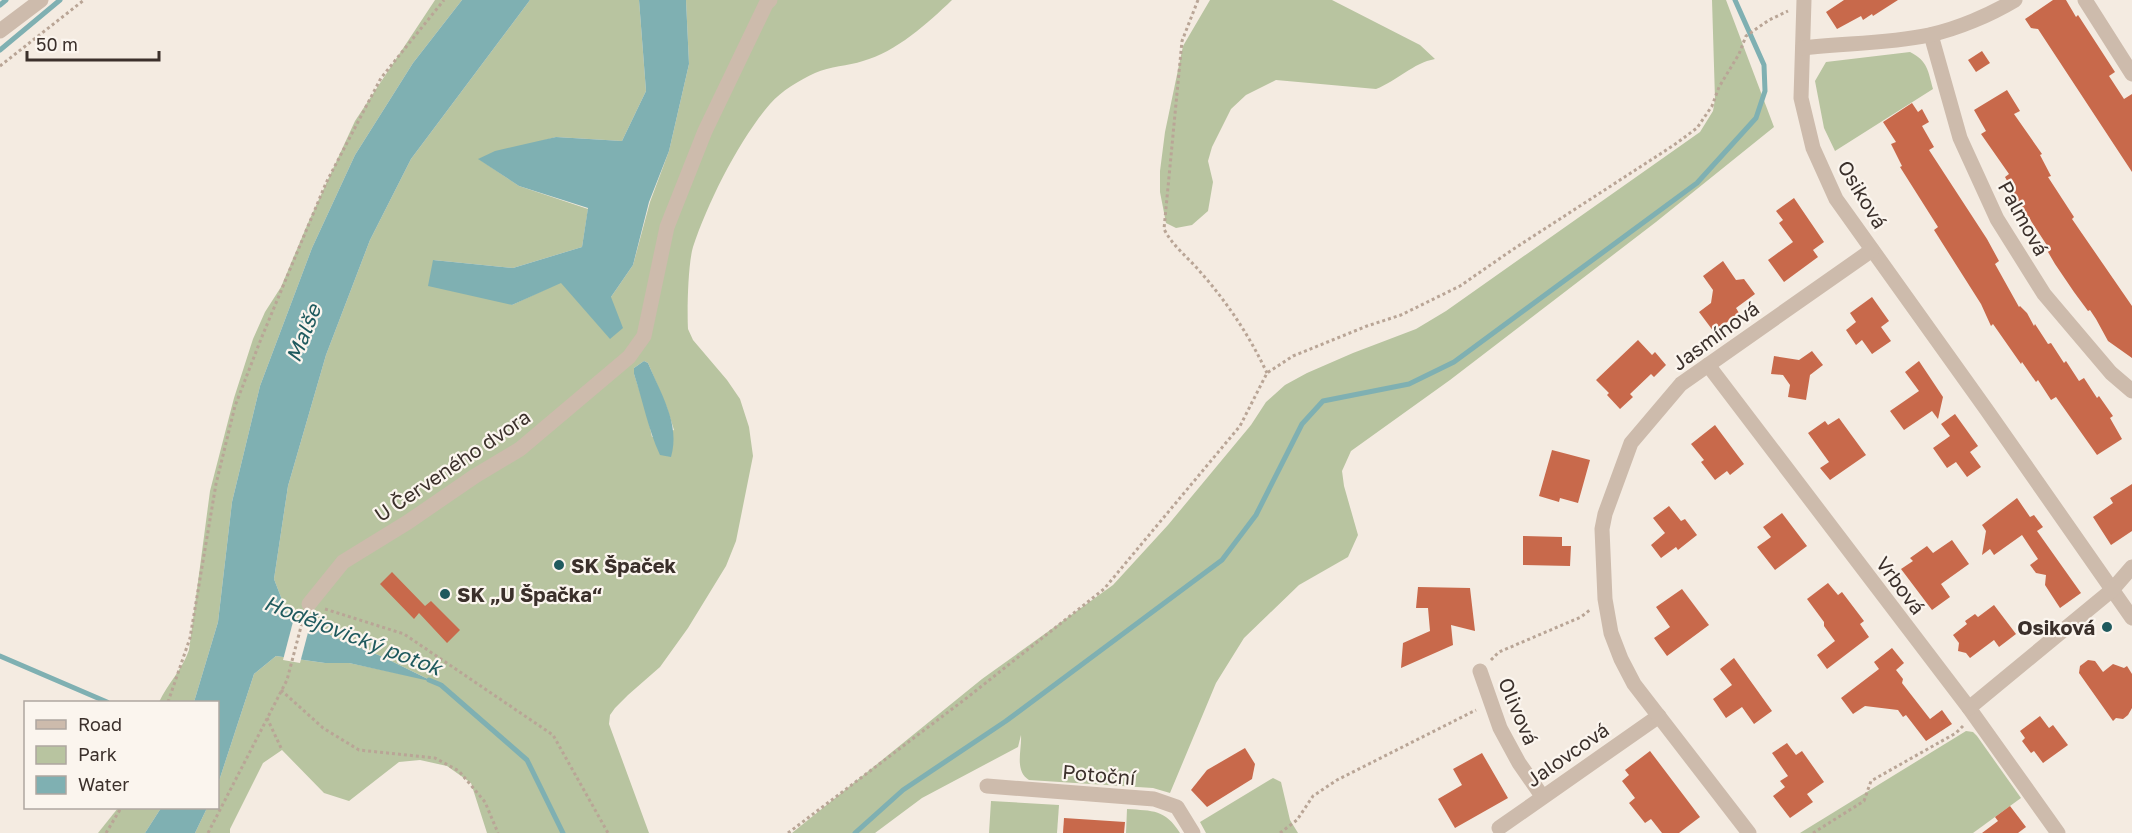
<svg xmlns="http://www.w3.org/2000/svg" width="2132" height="833" font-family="'Golos Text',sans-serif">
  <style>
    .green { fill: #b8c4a0; fill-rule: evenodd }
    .water { fill: #7fb0b2 }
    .pier { fill: #f4ebe1 }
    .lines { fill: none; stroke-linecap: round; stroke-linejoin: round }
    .stream { stroke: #7fb0b2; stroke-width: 5 }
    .building { fill: #c8694b }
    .path { stroke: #b9a596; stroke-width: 3; stroke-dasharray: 3 3; stroke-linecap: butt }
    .minor { stroke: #cdbbac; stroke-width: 15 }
    .poi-dot { fill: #1f5a5e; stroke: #fbf5ee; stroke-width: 2 }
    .labels { text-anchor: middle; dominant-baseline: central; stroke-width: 4.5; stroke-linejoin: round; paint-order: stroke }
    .street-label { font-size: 20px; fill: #3b302b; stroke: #fbf5ee }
    .poi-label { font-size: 20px; font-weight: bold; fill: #3b302b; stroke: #fbf5ee; text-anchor: start }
    .water-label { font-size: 21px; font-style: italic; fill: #1f5a5e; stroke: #fbf5ee }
  </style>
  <rect width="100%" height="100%" fill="#f4ebe1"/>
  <g class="green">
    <path d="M435 0H462L413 63 355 155 312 248 260 386 232 502 218 622 194 702H159C168 683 182 670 189 650L210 491 234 398 253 339 265 312 281 287 308 223 355 121Z"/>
    <path d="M530 0H639L646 91 622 141 556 137 479 159 519 186 588 209 582 247 513 268 433 260 512 305 561 282 611 297 633 265 650 202 669 151 689 64 686 0H952C928 23 896 52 863 61 848 66 830 66 815 73 800 80 781 91 770 104 739 140 708 202 693 247 688 264 687 310 688 329L693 340 727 380 740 399 749 427 753 456 736 541 726 566 688 628 660 667 628 695 615 708 610 715 609 724 649 833H487L471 783 447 766 420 760 399 762 349 801 324 793 282 750 263 763 230 829V833H195L207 808H218V784L254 674 276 656 325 663H349L430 680 383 657 289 618 274 579 288 486 326 355 370 240 411 159ZM644 361 648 363 667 408 674 430 652 437 647 413 634 374V368Z"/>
    <path d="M1210 0H1332L1420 45 1435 59C1413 63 1397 81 1376 89L1276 80 1246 95 1231 109 1212 147 1208 161 1213 182 1208 211 1192 225 1176 228 1166 223 1160 192V171L1165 132 1183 46Z"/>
    <path d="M1712 0H1726L1774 127 1656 222 1450 380 1351 451 1342 471 1344 486 1358 535 1348 557 1299 585 1244 638 1216 683 1170 793 1153 788 1029 780C1014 771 1022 750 1021 735L1018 747 922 798 875 833H792L982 679 1113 585 1168 525 1251 425 1266 402 1285 385 1307 373 1353 353 1416 329 1446 311 1700 132 1713 111 1715 99Z"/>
    <path d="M1910 52C1928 61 1928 71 1933 89L1835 151 1824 128 1815 81 1826 62Z"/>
    <path d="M1966 731 1973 732 1977 736 2021 798 1973 833H1800Z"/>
    <path d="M1273 778 1281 782 1290 820 1298 833H1206L1200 822Z"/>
    <path d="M991 801 1059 805 1057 833H989Z"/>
    <path d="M118 808H161L145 833H98Z"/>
    <path d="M1127 809C1153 811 1165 809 1180 833H1126Z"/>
  </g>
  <g class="water">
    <path d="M462 0H530L411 159 370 240 326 355 288 486 274 579 289 618 383 657 434 682 349 663H325L276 656 254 674 218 784V702H194L218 622 232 502 260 386 312 248 355 155 413 63Z"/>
    <path d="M639 0H686L689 64 669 151 649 202 633 265 611 297 623 328 610 339 561 283 512 305 428 286 433 260 513 268 582 247 588 208 519 186 478 159 495 151 556 137 622 141 646 91Z"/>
    <path d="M644 361 648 363C660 392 681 425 671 457L660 455C648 429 643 401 634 374V368Z"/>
    <path d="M161 808H207L195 833H145Z"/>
  </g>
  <path class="pier" d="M294 618 310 625 300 663 283 660Z"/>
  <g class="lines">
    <g class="stream">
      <path d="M0 5 6 0"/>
      <path d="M0 50 60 0"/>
      <path d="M0 656 107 702"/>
      <path d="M429 680 441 685 527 760 563 833"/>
      <path d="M855 833 903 790 1006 721 1222 560 1256 515 1302 424 1323 401 1409 384 1454 362 1697 183 1756 118 1765 91 1764 65 1735 0"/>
    </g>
  </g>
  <g class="building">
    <path d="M1844 0H1898L1873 16 1872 14 1863 20 1861 16 1837 29 1826 12Z"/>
    <path d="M2053 0H2066L2076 17 2078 15 2115 72 2109 76 2124 99 2132 94V172L2038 29 2031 28 2025 19Z"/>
    <path d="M1982 51 1990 63 1976 72 1968 60Z"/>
    <path d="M2007 90 2020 111 2014 114 2042 154 2040 155 2051 176 2048 177 2074 217 2072 219 2132 306V358L2108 341 2096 319 2090 310 2088 311 2074 292 2055 264 2048 252 2050 250 2018 201 2005 177 2009 174 1981 134 1986 131 1974 110Z"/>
    <path d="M1912 103 1918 112 1922 109 1929 122 1922 126 1934 147 1929 150 1987 239 1999 261 1995 264 2019 307 2020 306 2027 313 2034 326 2035 324 2048 344 2051 343 2064 363 2066 361 2079 381 2084 378 2097 398 2099 396 2113 416 2110 418 2122 439 2097 455 2056 397 2051 400 2038 380 2036 382 2022 362 2021 364 1993 324 1991 326 1981 304 1934 230 1938 227 1900 167 1902 166 1891 144 1896 142 1883 122Z"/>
    <path d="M1794 198 1824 242 1813 250 1818 257 1784 282 1768 260 1793 242 1779 223 1783 220 1776 211Z"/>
    <path d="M1723 261 1736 280 1744 279 1755 294 1736 308 1739 313 1714 332 1699 312 1711 303 1713 290 1703 276Z"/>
    <path d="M1872 297 1889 321 1881 327 1891 341 1872 354 1862 340 1856 345 1846 330 1856 322 1850 313Z"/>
    <path d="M1638 340 1652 355 1655 352 1666 365 1654 377 1651 374 1630 394 1633 397 1620 409 1607 395 1609 393 1596 380Z"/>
    <path d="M1812 351 1823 365 1810 375 1806 400 1788 397 1790 385 1783 375 1771 374 1774 356 1799 360Z"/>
    <path d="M1919 361 1943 397 1938 419 1932 411 1904 430 1890 411 1919 391 1905 372Z"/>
    <path d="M1955 414 1978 446 1970 452 1981 467 1967 477 1956 462 1947 468 1933 448 1950 436 1941 424Z"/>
    <path d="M1839 418 1866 455 1830 480 1820 468 1829 462 1808 433 1825 421 1828 425Z"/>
    <path d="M1715 425 1744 464 1730 475 1727 471 1715 480 1701 462 1704 460 1691 444Z"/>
    <path d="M1552 450 1590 460 1578 503 1560 498 1559 502 1539 496Z"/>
    <path d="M2132 484V531L2111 545 2093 517 2113 503 2110 498Z"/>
    <path d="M2017 498 2030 517 2034 515 2043 527 2037 531 2081 593 2060 608 2045 585 2046 575 2036 573 2030 565 2038 559 2022 535 1994 555 1990 549 1982 555 1986 531 1982 525Z"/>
    <path d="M1669 506 1681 521 1685 519 1697 535 1678 550 1676 547 1661 558 1651 545 1665 533 1653 518Z"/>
    <path d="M1782 513 1807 546 1775 570 1757 547 1771 537 1763 527Z"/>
    <path d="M1523 536 1562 537V546H1571L1570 566 1523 565Z"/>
    <path d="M1952 540 1969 564 1941 584 1950 597 1932 610 1901 569 1913 561 1910 558 1927 546 1933 553Z"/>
    <path d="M392 572 425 606 431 601 460 630 447 643 419 613 414 619 380 584Z"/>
    <path d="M1828 583 1838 595 1842 592 1864 621 1860 624 1869 637 1827 669 1817 655 1835 641 1824 626V622L1807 599Z"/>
    <path d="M1418 587 1470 588 1475 631 1451 625 1453 645 1401 668 1403 643 1430 631 1428 608H1416Z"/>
    <path d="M1682 589 1709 625 1667 656 1654 638 1670 627 1656 607Z"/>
    <path d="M1994 605 2016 634 1999 647 1994 640 1970 658 1966 653 1958 651 1959 643 1953 635 1967 624 1965 621 1975 614 1978 617Z"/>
    <path d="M1892 648 1904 663 1896 670 1903 679 1902 683 1930 719 1942 710 1952 724 1926 741 1906 715 1903 717 1898 710 1865 706 1853 714 1841 698 1879 669 1874 662Z"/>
    <path d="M1734 658 1772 711 1754 724 1742 707 1726 718 1713 699 1732 685 1720 669Z"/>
    <path d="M2088 660 2095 661 2103 672 2113 664 2124 668 2127 666 2132 674V708L2128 715 2123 719 2116 718 2113 721 2079 673 2080 666Z"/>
    <path d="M2040 716 2049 728 2053 725 2068 745 2043 763 2034 751 2031 753 2022 741 2025 738 2020 731Z"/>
    <path d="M1787 743 1796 755 1802 751 1824 782 1807 794 1813 802 1790 818 1773 796 1785 787 1780 781 1788 776 1772 753Z"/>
    <path d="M1245 748 1255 764 1252 779 1207 807 1191 790 1207 770Z"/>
    <path d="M1650 751 1700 817 1679 833H1662L1651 819 1645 823 1629 803 1635 798 1622 781 1629 775 1625 770Z"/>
    <path d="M1482 753 1508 798 1455 828 1438 799 1462 785 1453 769Z"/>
    <path d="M2010 806 2026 827 2018 833H1982L1998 821 1995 817Z"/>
    <path d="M1064 818 1125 822 1124 833H1063Z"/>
  </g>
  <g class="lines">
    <g class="path">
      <path d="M1198 0 1182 41 1164 229C1173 247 1190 259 1203 275 1229 305 1250 337 1267 373"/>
      <path d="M0 66 84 0"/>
      <path d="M325 609 404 634 553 735 608 833"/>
      <path d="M1491 660 1499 652 1581 617 1591 609"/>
      <path d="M281 690 323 728 359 750 435 758 459 771 485 802 498 833"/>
      <path d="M168 702 190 638 216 484 235 406 261 339 326 183 381 78 444 0"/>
      <path d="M267 718 282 750"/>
      <path d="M106 833 121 808"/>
      <path d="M208 833 287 680 303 619"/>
      <path d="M788 833 968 697 1104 589 1240 426 1267 373 1293 356 1367 326 1401 315 1460 286 1512 250 1674 145 1697 128 1712 106 1719 87 1739 54 1746 36 1769 20 1788 11"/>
      <path d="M1280 833 1297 820 1313 796 1337 780 1476 710"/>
      <path d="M1813 833 1864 801 1871 781 1956 733 1963 726"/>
    </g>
    <g class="minor">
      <path d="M1804 0 1801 98 1813 148 1836 199 1986 409 2132 618"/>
      <path d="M2085 0 2132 74"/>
      <path d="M0 31 41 0"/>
      <path d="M1931 35 1960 138 1997 219 2044 294 2111 373 2132 391"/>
      <path d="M1803 48C1845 43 1887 44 1929 35 1957 29 1990 15 2015 0"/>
      <path d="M1708 365 1969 708 2058 833"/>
      <path d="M309 604 343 562 408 522 475 476 520 449 629 357 644 336 667 227 705 131 766 4 770 0"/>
      <path d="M1480 671 1500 728 1519 763 1542 796"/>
      <path d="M1969 708 2112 590 2132 567"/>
      <path d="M987 786 1154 799 1177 807 1193 833"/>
      <path d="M1499 828 1659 716"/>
      <path d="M1749 833 1634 684 1621 659 1611 633 1605 599 1602 529 1605 514 1631 443 1681 384 1872 250"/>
    </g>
  </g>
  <g class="poi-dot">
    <circle cx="559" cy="565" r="6"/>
    <circle cx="445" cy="594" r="6"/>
    <circle cx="2107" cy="627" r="6"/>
  </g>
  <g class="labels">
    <g class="street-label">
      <text transform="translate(1863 194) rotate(59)">Osiková</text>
      <text transform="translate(2024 218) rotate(61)">Palmová</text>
      <text transform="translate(1715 335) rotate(-36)">Jasmínová</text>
      <text transform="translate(452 465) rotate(-34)">U Červeného dvora</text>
      <text transform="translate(1901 585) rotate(53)">Vrbová</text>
      <text transform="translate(1519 711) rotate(67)">Olivová</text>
      <text transform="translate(1567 754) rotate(-35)">Jalovcová</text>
      <text transform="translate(1099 774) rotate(5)">Potoční</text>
    </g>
    <g class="poi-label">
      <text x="571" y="565">SK Špaček</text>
      <text x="457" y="594">SK „U Špačka“</text>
      <text x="2095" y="627" text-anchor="end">Osiková</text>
    </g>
    <g class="water-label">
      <text transform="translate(303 333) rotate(-68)">Malše</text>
      <text transform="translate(353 635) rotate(21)">Hodějovický potok</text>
    </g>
  </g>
  <rect x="24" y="701" width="195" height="108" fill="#fbf5ee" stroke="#aea6a0" stroke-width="1.5"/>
  <rect x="36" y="720" width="30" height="9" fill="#cdbbac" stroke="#aea6a0" stroke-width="1.5"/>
  <text x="78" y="731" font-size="18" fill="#3b302b">Road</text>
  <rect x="36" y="746" width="30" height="18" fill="#b8c4a0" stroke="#aea6a0" stroke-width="1.5"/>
  <text x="78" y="761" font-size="18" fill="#3b302b">Park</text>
  <rect x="36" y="776" width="30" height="18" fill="#7fb0b2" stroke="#aea6a0" stroke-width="1.5"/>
  <text x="78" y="791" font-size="18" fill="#3b302b">Water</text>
  <path d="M27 51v9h132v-9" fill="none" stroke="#3b302b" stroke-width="3"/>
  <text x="36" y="51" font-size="18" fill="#3b302b" stroke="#fbf5ee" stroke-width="4.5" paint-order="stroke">50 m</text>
</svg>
